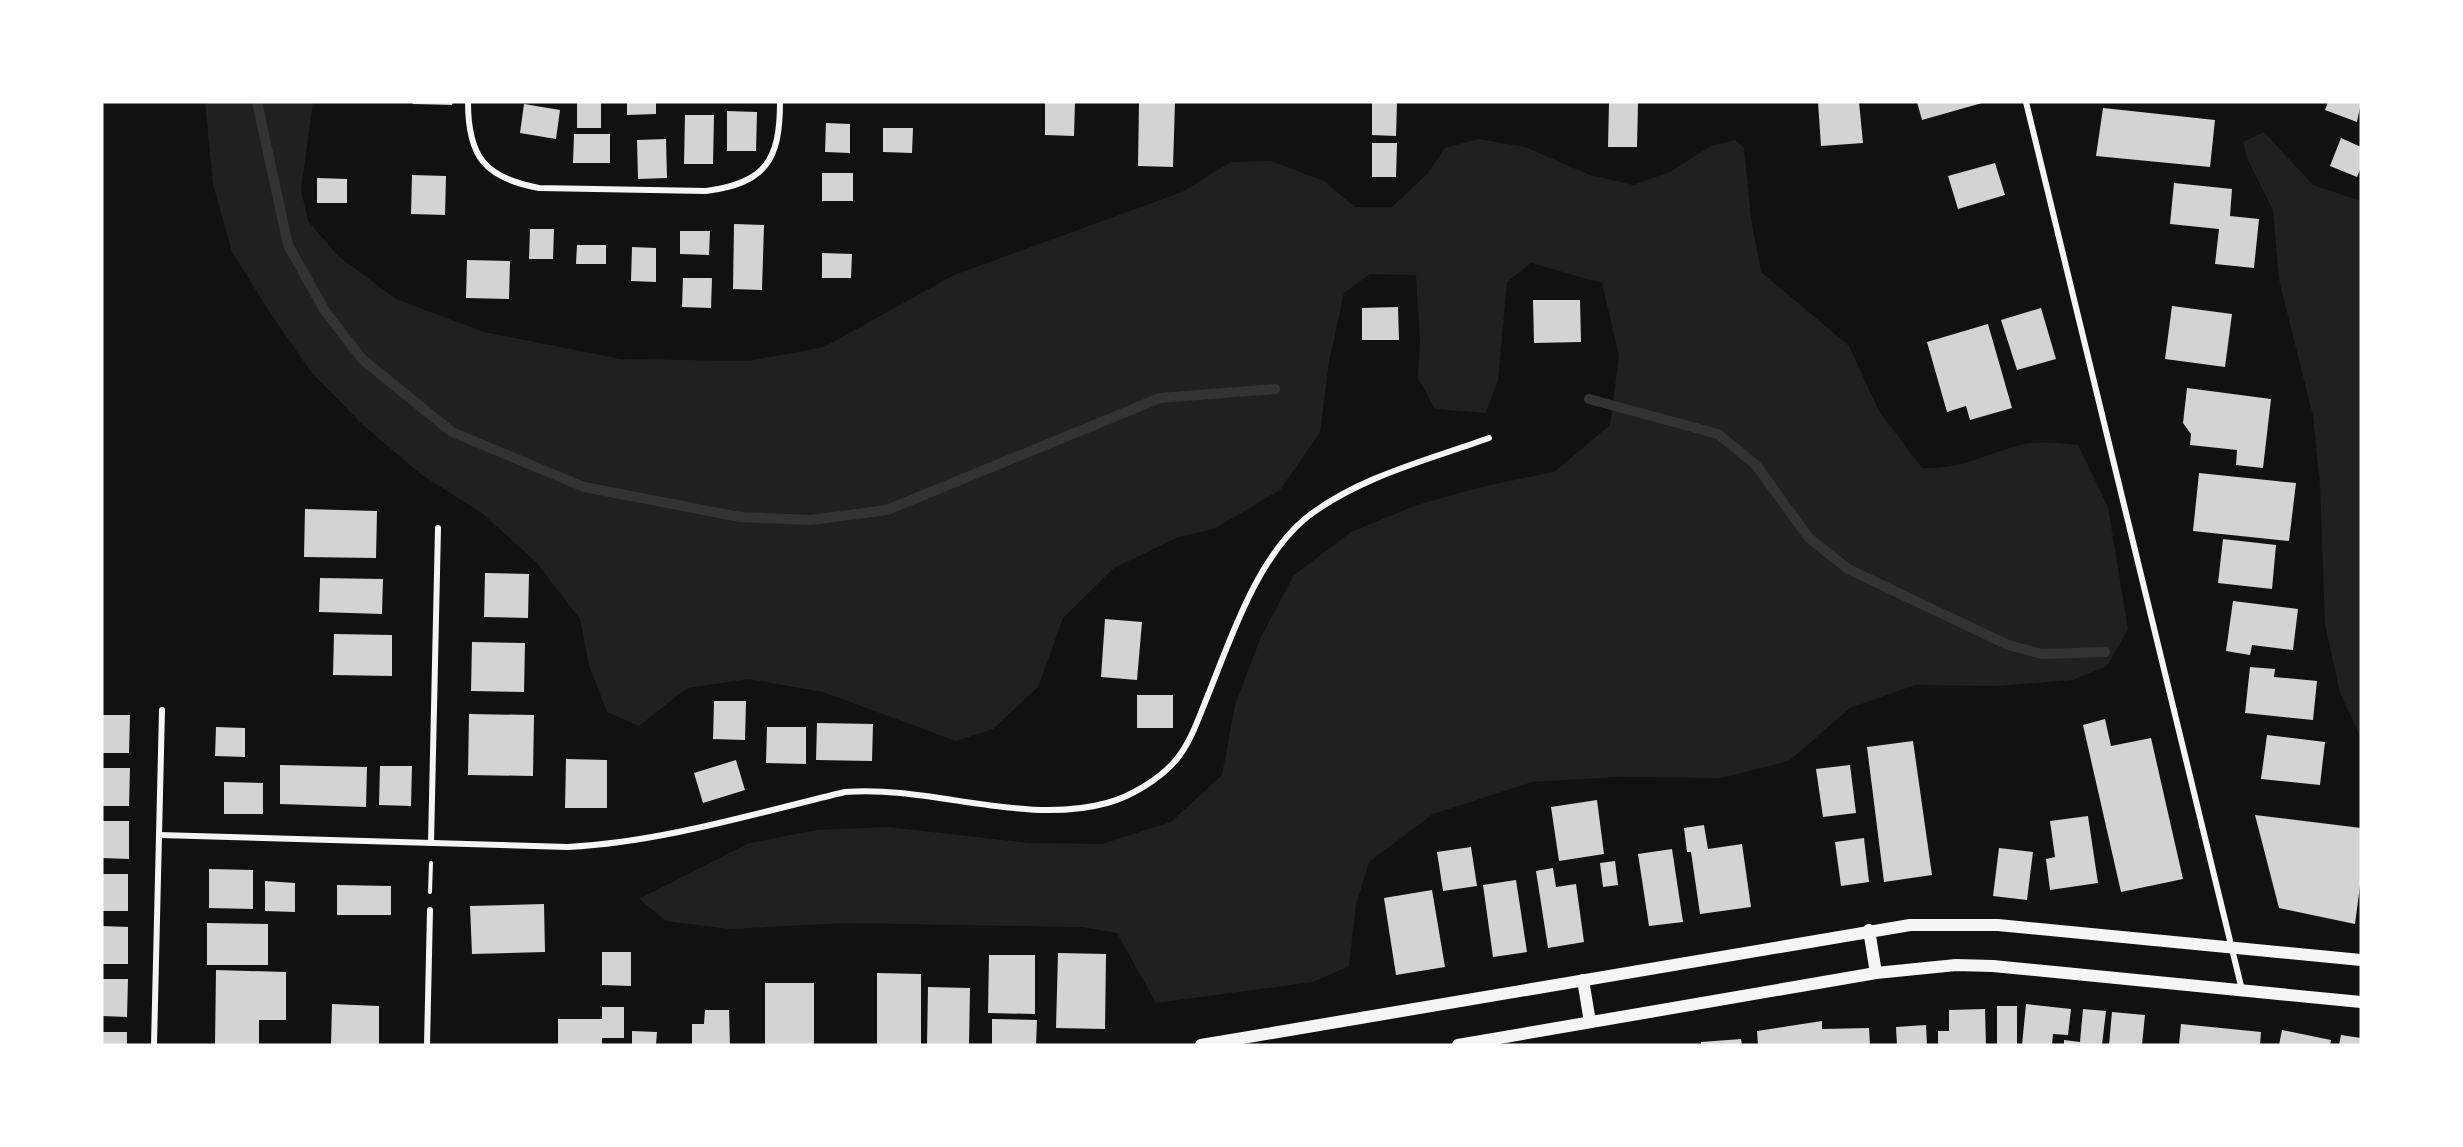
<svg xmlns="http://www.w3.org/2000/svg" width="2463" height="1147" font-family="'DejaVu Sans',sans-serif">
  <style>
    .green { fill: #202020 }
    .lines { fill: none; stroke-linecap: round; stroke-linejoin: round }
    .stream { stroke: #333; stroke-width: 10 }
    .building { fill: #d3d3d3 }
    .path { stroke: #f5f5f5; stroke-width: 4 }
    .minor { stroke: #f5f5f5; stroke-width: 6 }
    .secondary { stroke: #f5f5f5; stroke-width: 12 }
  </style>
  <rect width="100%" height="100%" fill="#111"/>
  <g class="green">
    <path d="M205 102H313L301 189 308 221 338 256 396 299 484 332 621 359 749 361 824 347 954 275 1182 192 1231 162 1271 161 1324 181 1355 207H1392L1427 174 1445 148 1478 139 1525 147 1590 175 1633 185 1670 172 1711 146 1735 140 1744 148 1751 218 1761 272 1849 346 1879 411 1922 468C1960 470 1982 455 2017 446 2037 440 2057 443 2078 445L2108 507 2128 629 2107 666 2073 680 1998 686 1915 685 1850 708 1789 761 1721 778 1617 777 1532 782 1433 814 1369 862 1356 905 1349 966 1313 982 1156 1003 1117 933 1082 927 846 923 730 929 666 921 639 899 749 843 817 830 888 827 1029 843 1102 844 1171 822 1222 775 1235 705 1261 637 1294 575 1351 532 1417 505 1485 486 1554 472 1610 425 1619 356 1602 283 1531 263 1507 282 1498 380 1486 413 1435 409 1418 378 1420 341 1416 275 1370 274 1344 293 1329 362 1320 432 1280 490 1214 529 1178 537 1114 568 1063 618 1038 687 993 729 956 741 823 692 749 679 687 688 639 726 607 712 589 665 580 619 536 562 483 514 422 475 364 426 311 372 269 311 232 252 213 184Z"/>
    <path d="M2264 132 2313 185 2361 201V738L2340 693 2325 624 2320 485 2313 416 2279 279 2273 210 2247 158 2243 142Z"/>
  </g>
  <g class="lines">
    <g class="stream">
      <path d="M257 102 288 245 325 311 363 360 452 432 584 487 740 517 811 520 887 510 1160 398 1275 389"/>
      <path d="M1589 399 1718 434 1756 465 1809 538 1848 569 2008 645 2042 654 2105 652"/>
    </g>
  </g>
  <g class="building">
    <path d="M413 102H453L452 105 413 104Z"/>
    <rect x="577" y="102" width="24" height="26"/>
    <path d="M627 102H656V114L627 115Z"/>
    <path d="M1045 102H1075L1074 136 1045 135Z"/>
    <path d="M1139 102H1175L1173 167 1138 166Z"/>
    <path d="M1372 102H1397L1396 136 1372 135Z"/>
    <path d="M1818 102H1859L1863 143 1821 146Z"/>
    <path d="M1917 102H1982V103L1922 120Z"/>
    <path d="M2328 102H2361L2357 122 2325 110Z"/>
    <path d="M1609 103H1638L1637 147H1608Z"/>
    <path d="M524 104 560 110 556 139 520 133Z"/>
    <path d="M2103 108 2215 120 2210 167 2096 156Z"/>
    <path d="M727 111 757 112 756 151H727Z"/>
    <path d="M685 115H714L713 164H684Z"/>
    <path d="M826 123 850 124V153L825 152Z"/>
    <path d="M883 128H913L912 153 883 152Z"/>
    <path d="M574 134H610V163H573Z"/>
    <path d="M2341 138 2361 147V167L2357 177 2330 166Z"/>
    <path d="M666 139 667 178 638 179 637 140Z"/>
    <path d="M1372 143H1397L1396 177H1372Z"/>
    <path d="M1995 163 2005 195 1958 209 1948 176Z"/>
    <rect x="822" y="173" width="31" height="28"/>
    <path d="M412 175 446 176 445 215 411 214Z"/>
    <path d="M317 178 347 179V203H317Z"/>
    <path d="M2174 183 2232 189 2230 216 2259 219 2254 268 2215 264 2219 229 2170 224Z"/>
    <path d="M734 224 764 225 762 290 733 289Z"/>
    <path d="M530 229H554L553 259H529Z"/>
    <path d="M680 231H710L709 255 680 254Z"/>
    <path d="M577 245H606V264H576Z"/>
    <path d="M632 247 656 248V282L631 281Z"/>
    <path d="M822 253 852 254 851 278H822Z"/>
    <path d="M467 260 510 261 509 299 466 298Z"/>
    <path d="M683 278H712L711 308 682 307Z"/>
    <path d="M1533 300H1580L1581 342 1534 343Z"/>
    <path d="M2172 306 2232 314 2225 367 2165 359Z"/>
    <path d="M1398 307 1399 340H1362V308Z"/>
    <path d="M2041 308 2056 359 2017 370 2001 320Z"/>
    <path d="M1988 324 2012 408 1970 420 1966 406 1947 412 1927 342Z"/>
    <path d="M2187 388 2271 399 2263 468 2236 465 2237 450 2190 445 2191 434 2183 423Z"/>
    <path d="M2199 473 2296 483 2289 541 2193 531Z"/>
    <path d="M305 509 377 511 376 558 304 557Z"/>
    <path d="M2223 539 2276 545 2272 589 2218 583Z"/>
    <path d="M485 573 529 574 528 618 484 617Z"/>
    <path d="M320 578 383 579 382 614 319 612Z"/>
    <path d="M2233 601 2298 609 2293 650 2252 645 2250 655 2226 651Z"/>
    <path d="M1105 619 1142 622 1137 680 1101 677Z"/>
    <path d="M334 634 392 635V676L333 675Z"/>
    <path d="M472 642 525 643 524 692 471 691Z"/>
    <path d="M2250 667 2275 669 2274 677 2317 681 2313 720 2245 713Z"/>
    <rect x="1137" y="695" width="36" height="33"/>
    <path d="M714 701H746L745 740 713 739Z"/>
    <path d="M469 714 534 715 533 776 468 775Z"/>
    <path d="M102 715H130L129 753H102Z"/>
    <path d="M2105 719 2111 746 2151 738 2183 879 2121 892 2083 725Z"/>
    <path d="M817 723 873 724 872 761 816 760Z"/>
    <path d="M216 727 245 728V757L215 756Z"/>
    <path d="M767 727H806V764L766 763Z"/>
    <path d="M2267 735 2325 742 2320 785 2261 779Z"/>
    <path d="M1913 741 1932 875 1884 882 1867 747Z"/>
    <path d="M566 759 607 760V808H565Z"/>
    <path d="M736 760 745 790 703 803 694 773Z"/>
    <path d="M280 765 367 767 366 807 280 804Z"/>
    <path d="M1850 765 1856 813 1823 817 1816 769Z"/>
    <path d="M380 766H412L411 806 379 805Z"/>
    <path d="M102 768H130L129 806H102Z"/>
    <path d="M224 782 263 783V814H224Z"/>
    <path d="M1597 800 1604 854 1559 861 1551 807Z"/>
    <path d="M2255 815 2361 828V878L2355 924 2279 908Z"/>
    <path d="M2088 816 2098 883 2050 890 2046 859 2055 857 2050 821Z"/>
    <path d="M102 821H129V859L102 858Z"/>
    <path d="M1704 825 1708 849 1742 844 1751 907 1700 914 1691 852H1687L1684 828Z"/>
    <path d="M1864 838 1869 882 1841 886 1835 842Z"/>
    <path d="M1471 847 1477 886 1443 891 1437 852Z"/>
    <path d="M1999 848 2033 852 2027 900 1993 896Z"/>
    <path d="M1672 849 1683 922 1649 926 1638 854Z"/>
    <path d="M1615 861 1618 885 1603 887 1600 863Z"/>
    <path d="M1553 868 1556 887 1576 884 1584 942 1548 948 1536 871Z"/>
    <path d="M209 869 253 870V909L209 908Z"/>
    <rect x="102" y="874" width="26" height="37"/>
    <path d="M1516 880 1527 952 1493 957 1483 885Z"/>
    <path d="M265 881 295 883V912L265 911Z"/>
    <path d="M337 885 391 886V915H337Z"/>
    <path d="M1432 890 1445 967 1396 975 1384 898Z"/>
    <path d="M544 904 545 952 472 954 470 906Z"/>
    <path d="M207 923 268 924V965H207Z"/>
    <path d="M102 926 128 927V964H102Z"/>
    <path d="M602 952H631V986L602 985Z"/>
    <path d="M1058 953 1106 954 1105 1029 1056 1028Z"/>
    <path d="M989 955H1035V1014L988 1013Z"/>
    <path d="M216 970 286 972V1020H259V1045H215Z"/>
    <path d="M877 973 921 974V1045H877Z"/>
    <path d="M102 979H128L127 1017 102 1016Z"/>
    <rect x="765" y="983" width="49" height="62"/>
    <path d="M928 987 970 988 969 1045H927Z"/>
    <path d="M332 1004 379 1006V1045H331Z"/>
    <path d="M2026 1004 2071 1009 2068 1035 2053 1034 2052 1045H2022Z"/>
    <rect x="1997" y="1006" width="20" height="39"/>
    <path d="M602 1007H624V1038H602V1045H558V1019H602Z"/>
    <path d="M1985 1009 1986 1045H1938V1031H1949V1010Z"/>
    <path d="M2083 1009 2106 1011 2102 1045H2064V1040L2080 1042Z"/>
    <path d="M705 1010H729L730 1045H692V1024H704Z"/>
    <path d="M2112 1012 2145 1015 2142 1045H2109Z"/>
    <path d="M992 1019 1037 1020 1036 1045H992Z"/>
    <path d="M1822 1021V1029L1869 1028 1870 1045H1758L1757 1031Z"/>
    <path d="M2181 1024 2261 1032 2260 1045H2179Z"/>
    <path d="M1926 1025 1927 1045H1897L1896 1027Z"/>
    <path d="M2282 1030 2331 1040 2330 1045H2279Z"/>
    <path d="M632 1031 657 1032 656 1045H632Z"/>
    <rect x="102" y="1032" width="25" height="13"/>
    <path d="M2341 1035 2361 1038V1045H2339Z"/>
    <path d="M1741 1039 1742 1045H1701V1042Z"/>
  </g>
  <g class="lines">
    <path class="path" d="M430 892 431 863"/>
    <g class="minor">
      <path d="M468 102C468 157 485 178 539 188L706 191C766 183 780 160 780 102"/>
      <path d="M2026 102 2242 990"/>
      <path d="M159 835 568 847C662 842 753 814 845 792 930 785 1023 826 1107 803 1130 797 1160 779 1176 760 1191 742 1199 717 1208 695 1231 638 1257 558 1306 518 1358 477 1428 460 1489 438"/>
      <path d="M431 843 438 528"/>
      <path d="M154 1045 162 710"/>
      <path d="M427 1045 430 910"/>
    </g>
    <g class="secondary">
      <path d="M1869 930 1876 973"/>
      <path d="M1583 980 1590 1022"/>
      <path d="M1201 1045 1910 925H1998L2361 960"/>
      <path d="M1458 1045 1876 973 1956 965 1993 966 2361 1002"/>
    </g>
  </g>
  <rect width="2463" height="1147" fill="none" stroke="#ffffff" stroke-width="207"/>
</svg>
